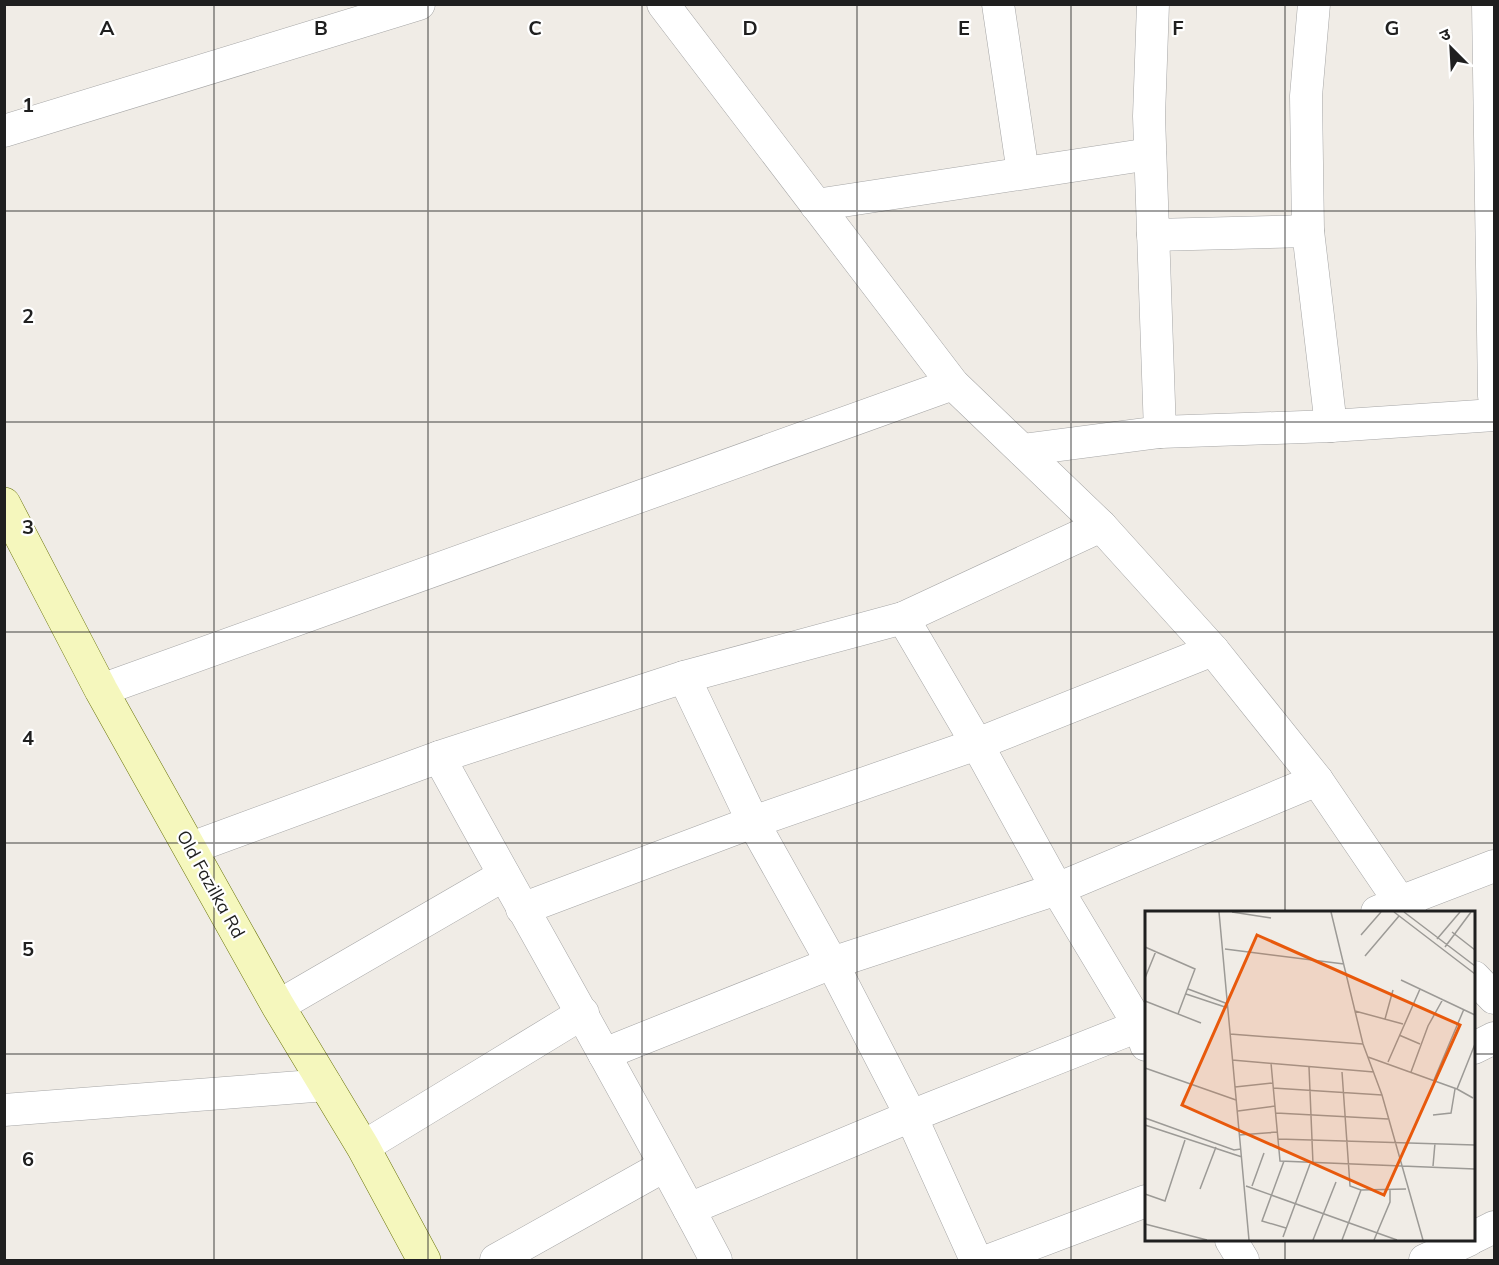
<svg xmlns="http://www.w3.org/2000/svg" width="1499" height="1265" font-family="Mulish,'Noto Sans Devanagari',sans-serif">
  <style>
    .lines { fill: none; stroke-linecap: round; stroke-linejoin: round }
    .minor-casing { stroke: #a6a6a6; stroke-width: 33 }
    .secondary-casing { stroke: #697309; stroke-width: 34 }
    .minor { stroke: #fff; stroke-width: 32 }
    .secondary { stroke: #f5f7bd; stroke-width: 33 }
    .grid { fill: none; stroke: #1f1f1f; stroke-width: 1.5; stroke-opacity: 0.55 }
    .labels { text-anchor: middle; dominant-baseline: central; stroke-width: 4.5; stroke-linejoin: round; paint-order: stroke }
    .street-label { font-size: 18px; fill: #1f1f1f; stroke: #fff }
    .inset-road { fill: none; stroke: #9c9a96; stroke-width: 1.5 }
    .view { fill: #e8590c; fill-opacity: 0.15; stroke: #e8590c; stroke-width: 3 }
    .inset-edge { fill: none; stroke: #1f1f1f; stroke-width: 3 }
    .grid-label { font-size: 20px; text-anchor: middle; font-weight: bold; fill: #1f1f1f; stroke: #fff; stroke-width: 4.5; stroke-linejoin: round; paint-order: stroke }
  </style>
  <rect width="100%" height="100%" fill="#f0ece6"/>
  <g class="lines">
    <defs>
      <g id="minor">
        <path d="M663 4 953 384 1101 526 1213 650 1317 780 1400 902 1410 912"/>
        <path d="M998 4 1023 173"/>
        <path d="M1153 4 1149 116 1160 432"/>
        <path d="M1314 4 1306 96 1308 231 1331 426"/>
        <path d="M1488 4 1494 396"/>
        <path d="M4 131 419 4"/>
        <path d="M816 205 1150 154"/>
        <path d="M1153 235 1308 231"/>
        <path d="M1022 450 1160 432 1331 426 1494 415"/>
        <path d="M903 618 977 744 1057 889 1140 1027 1146 1045"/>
        <path d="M684 677 753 822 832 963 911 1116 976 1260"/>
        <path d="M101 690 953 384"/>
        <path d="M439 757C531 925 627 1091 716 1260"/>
        <path d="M191 848 439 757 684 677 903 618 1101 526"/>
        <path d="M522 909 753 822 977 744 1213 650"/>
        <path d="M1377 912 1400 902 1494 866"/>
        <path d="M1474 977 1494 998"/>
        <path d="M278 1006 504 875"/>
        <path d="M1474 1048 1494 1038"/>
        <path d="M604 1054 832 963 1057 889 1317 780"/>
        <path d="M4 1110 326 1085"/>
        <path d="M363 1147 583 1013"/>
        <path d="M689 1209 911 1116 1146 1023"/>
        <path d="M1474 1237 1494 1227"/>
        <path d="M1231 1240 1243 1260"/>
        <path d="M496 1260 664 1166"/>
        <path d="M990 1260 1146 1201"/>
        <path d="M1425 1260 1469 1240"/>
      </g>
      <path id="secondary" d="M4 504 101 690 278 1006 363 1147 424 1260"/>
    </defs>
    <use href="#minor" class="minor-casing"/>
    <use href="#secondary" class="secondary-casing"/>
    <use href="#minor" class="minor"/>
    <use href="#secondary" class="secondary"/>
  </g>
  <path class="grid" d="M214 4V1260M428 4V1260M642 4V1260M857 4V1260M1071 4V1260M1285 4V912M4 211H1494M4 422H1494M4 632H1494M4 843H1494M4 1054H1146M1474 1054H1494M1285 1240V1260"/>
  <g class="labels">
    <g class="street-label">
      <text transform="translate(211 884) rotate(61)">Old Fazilka Rd</text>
    </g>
  </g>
  <g transform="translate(1145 911)">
    <rect width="330" height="330" fill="#f0ece6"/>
    <path class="inset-road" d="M74 1 104 329M87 1 126 7M186 1 218 133 237 184 278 329M249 1 330 63M259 1 330 55M307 21 330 39M216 24 236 1M292 28 315 1M0 36 50 58 33 103M300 36 326 1M80 38 199 53M220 45 254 5M0 67 11 40M256 69 330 104M43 78 83 93M41 83 83 97M0 90 56 112M210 100 258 113M240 108 248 79M85 123 218 133M254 124 275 133M223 146 312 178 330 133M87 149 229 161M243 151 275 78M126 152 135 250 330 258M164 156 168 253M0 157 91 189M197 161 205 275 216 279M266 161 283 115 298 88M289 169 319 98M90 176 128 172M128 177 237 184M312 178 328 187M93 200 130 195M131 202 243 208M288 204 306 202 310 178M0 207 89 239 96 238M0 214 97 246M94 224 132 221M133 228 330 234M139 250 117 310 141 317M288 255 290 232M101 275 252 329M107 275 119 242M55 278 71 236M0 283 20 290 40 229M0 313 62 329M138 326 165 253M168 329 191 271M197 329 216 279 261 278M229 329 245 291V279"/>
    <path class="view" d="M112 24 315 114 239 284 37 194Z"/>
    <rect width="330" height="330" class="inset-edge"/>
  </g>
  <g class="grid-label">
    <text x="107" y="35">A</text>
    <text x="321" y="35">B</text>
    <text x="535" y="35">C</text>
    <text x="750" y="35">D</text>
    <text x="964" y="35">E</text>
    <text x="1178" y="35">F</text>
    <text x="1392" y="35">G</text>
    <text x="28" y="112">1</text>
    <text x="28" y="323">2</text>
    <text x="28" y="534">3</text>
    <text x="28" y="745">4</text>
    <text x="28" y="956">5</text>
    <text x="28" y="1166">6</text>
  </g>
  <rect width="1499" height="1265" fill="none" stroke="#1f1f1f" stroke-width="12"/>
  <g transform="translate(1451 48) rotate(336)" stroke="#ffffff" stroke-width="4.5" paint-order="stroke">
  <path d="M0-4.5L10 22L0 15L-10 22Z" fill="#1f1f1f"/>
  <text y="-9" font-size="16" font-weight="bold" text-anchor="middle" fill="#1f1f1f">उ</text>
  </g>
</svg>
